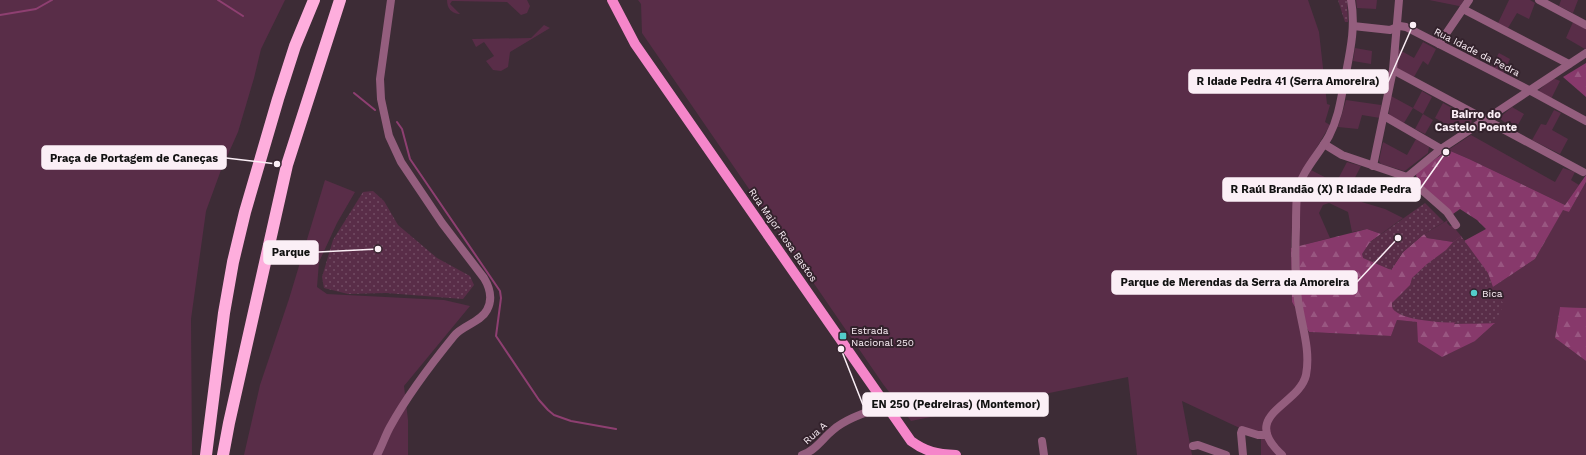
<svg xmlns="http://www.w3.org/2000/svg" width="1586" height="455" font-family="'Work Sans',sans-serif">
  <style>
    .green { fill: #592d48 }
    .forest { fill: url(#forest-firs) }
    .park { fill: url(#park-dots) }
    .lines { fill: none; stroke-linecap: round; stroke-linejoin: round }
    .stream { stroke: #8e3f71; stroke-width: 2 }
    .minor { stroke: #945e7e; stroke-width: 8 }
    .major { stroke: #f586ca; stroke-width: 10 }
    .highway { stroke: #feaedd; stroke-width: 12 }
    .poi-dot { fill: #53cdcb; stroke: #33222c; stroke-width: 1.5 }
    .labels { text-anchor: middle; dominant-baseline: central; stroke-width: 4; stroke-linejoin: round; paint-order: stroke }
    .street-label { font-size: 10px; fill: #fbeff6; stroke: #33222c }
    .poi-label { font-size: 10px; fill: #fbeff6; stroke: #33222c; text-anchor: start }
    .neighbourhood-label { font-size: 11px; font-weight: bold; fill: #fbeff6; stroke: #33222c }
    .leader { fill: none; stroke: #fbeff6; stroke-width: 1.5 }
    .callout-dot { fill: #fbeff6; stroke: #33222c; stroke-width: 1.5 }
    .callout { fill: #fbeff6; stroke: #fbeff6; stroke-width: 1.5 }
    .callout-label { font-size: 11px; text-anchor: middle; font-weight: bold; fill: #111 }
  </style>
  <defs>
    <pattern id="forest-firs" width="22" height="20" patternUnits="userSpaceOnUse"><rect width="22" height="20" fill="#87396b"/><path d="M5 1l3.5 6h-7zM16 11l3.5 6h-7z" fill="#995681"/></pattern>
    <pattern id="park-dots" width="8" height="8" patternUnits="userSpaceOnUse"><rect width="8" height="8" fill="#592d48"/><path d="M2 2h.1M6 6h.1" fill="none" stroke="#724c63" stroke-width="1.8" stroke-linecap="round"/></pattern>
  </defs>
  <rect width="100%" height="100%" fill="#3d2c36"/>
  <g class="green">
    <path d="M0 0H285L261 49 254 78 238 132 221 170 206 211 191 319 192 455H0Z"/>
    <path d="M447 0H527L530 6 527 13 521 15 507 2 452 1 450 4 460 14H459C451 13 447 8 447 0Z"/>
    <path d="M638 0H1308L1319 32 1327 104 1330 105 1325 122 1330 125 1294 186 1291 248 1292 302 1308 332 1391 336 1397 320 1417 322 1475 341 1494 324H1454L1493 287 1535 259 1563 209 1569 212 1586 182V308L1560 307 1555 338 1586 361V455H1261V438L1182 401 1192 455H1137L1128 377 911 421 883 384 642 33 641 4Z"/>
    <path d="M1356 0H1377L1376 9 1357 8Z"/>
    <path d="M1429 0H1464L1460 6H1459Z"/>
    <path d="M1509 0H1530L1535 3 1529 19 1517 13 1508 28 1498 23Z"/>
    <path d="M1561 0H1578L1573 13 1559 6Z"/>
    <path d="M1573 22 1586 29V48L1585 49 1566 38Z"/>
    <path d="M544 25 550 28 510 52 508 67 501 71 493 70 486 61 494 56 484 42 476 47 472 39 531 38Z"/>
    <path d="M1423 42 1436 49 1428 65 1423 61 1414 77 1397 68 1398 49 1414 58Z"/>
    <path d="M1355 48 1372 51 1371 64 1353 61Z"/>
    <path d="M1499 53 1510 59 1503 74 1490 68Z"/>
    <path d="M1553 78 1560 81 1551 99 1540 92 1539 90Z"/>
    <path d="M1422 91 1432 97 1423 114 1433 120 1425 134 1415 129 1423 114 1413 108 1404 123 1390 116 1389 113 1391 96 1413 108Z"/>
    <path d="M1346 100 1381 105 1380 118 1362 115 1358 129 1338 127Z"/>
    <path d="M1443 103 1472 119 1471 125 1458 131 1435 118Z"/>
    <path d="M1512 107 1524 114 1515 130 1499 118Z"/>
    <path d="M1554 110 1561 113 1552 130 1568 139 1560 154 1532 140 1541 124 1546 125Z"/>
    <path d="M1471 135 1555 182 1563 168 1575 172 1571 180 1579 185 1565 205 1469 159 1448 150Z"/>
    <path d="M1416 139 1429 147 1428 153 1406 170 1404 171 1381 164 1379 161 1383 142 1407 155Z"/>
    <path d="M1347 162 1361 166 1345 197 1385 209 1403 218 1381 234 1367 229 1352 232 1348 212 1329 203 1323 205 1319 213 1330 238 1299 246C1299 217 1296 196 1311 170L1336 183Z"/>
    <path d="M325 180 355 192 337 223 319 262 317 287 327 294 444 300 470 306 404 386 408 420V455H244L260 385 289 299Z"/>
    <path d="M1448 220 1447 223 1450 226H1453L1461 236 1453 242 1427 238 1424 234Z"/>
  </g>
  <g class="forest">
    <path d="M1586 63V97L1563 77Z"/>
    <path d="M1448 150 1469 159 1565 205 1586 175V182L1569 212 1563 210 1535 259 1493 287 1454 324 1495 323 1475 341 1442 357 1418 342 1417 322 1397 320 1391 336 1309 332 1292 302 1291 248 1367 229 1381 234 1370 242 1391 270 1403 252 1424 234 1427 238 1453 242 1461 236 1464 241 1486 229 1477 220 1460 209 1453 214 1418 182 1416 175 1418 171Z"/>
    <path d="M1560 307 1586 308V361L1555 338Z"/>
  </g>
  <g class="park">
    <path d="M1338 0H1347L1348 22H1345Z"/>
    <path d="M373 191 384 201 398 225 437 258 470 276 474 285 463 299 386 293 348 294 324 288 322 277 333 240 363 192Z"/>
    <path d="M1425 203 1444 222 1424 234 1403 252 1391 270 1363 258 1362 254 1370 242Z"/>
    <path d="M1461 236 1488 273 1493 287 1497 296 1504 304 1495 323C1475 324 1409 324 1395 311 1392 309 1392 306 1392 303L1410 285 1412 278 1427 264 1446 250 1453 242Z"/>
  </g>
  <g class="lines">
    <g class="stream">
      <path d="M218 0 243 16"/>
      <path d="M0 15 36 9 52 0"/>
      <path d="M354 93 375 110"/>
      <path d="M397 122 402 129 410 159 500 291 501 298 496 336 539 400 548 410 554 415 571 421 616 429"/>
    </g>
    <g class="minor">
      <path d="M1539 0 1586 25"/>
      <path d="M1463 9 1569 64"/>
      <path d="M1353 26 1390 30 1400 26 1406 27 1529 90 1586 121"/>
      <path d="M1439 44 1469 0"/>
      <path d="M1393 70 1583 172"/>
      <path d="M1384 116 1441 149"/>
      <path d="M1324 144 1342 155 1407 177 1447 212 1456 225"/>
      <path d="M1373 166 1393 70 1399 0"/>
      <path d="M1407 177 1441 149 1586 53"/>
      <path d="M1042 441 1044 455"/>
      <path d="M1193 446 1198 445 1226 455"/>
      <path d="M377 455C382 446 385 436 390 427 407 396 432 363 454 336 463 325 480 323 487 310 493 299 490 288 484 278L442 223 401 162 389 136 381 99 380 79 391 0"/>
      <path d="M802 455C816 450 822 439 833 430 847 418 868 412 886 405"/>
      <path d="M1243 455 1241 433 1242 430 1258 435H1267"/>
      <path d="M1282 455C1238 414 1299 406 1306 375 1311 349 1301 324 1298 300 1295 276 1295 251 1296 227 1296 216 1296 205 1297 194 1301 171 1318 156 1329 136 1339 117 1341 98 1345 78 1350 52 1356 27 1351 0"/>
    </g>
    <path class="major" d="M612 0 635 44 911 441C926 452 937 454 956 455"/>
    <g class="highway">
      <path d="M206 455 224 313 233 262 245 212 278 99 295 46 314 0"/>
      <path d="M223 455 229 423 287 165 340 0"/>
    </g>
  </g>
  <g class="poi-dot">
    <circle cx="1474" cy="293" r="4"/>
    <rect x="839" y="332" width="8" height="8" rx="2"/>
  </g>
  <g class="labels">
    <g class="street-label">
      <text transform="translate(1477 52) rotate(27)">Rua Idade da Pedra</text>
      <text transform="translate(783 235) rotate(55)">Rua Major Rosa Bastos</text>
      <text transform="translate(815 433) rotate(-42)">Rua A</text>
    </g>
    <g class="poi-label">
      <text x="1482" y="293">Bica</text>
      <text x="851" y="330">Estrada<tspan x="851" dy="12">Nacional 250</tspan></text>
    </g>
    <g class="neighbourhood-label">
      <text x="1476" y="114">Bairro do<tspan x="1476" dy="13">Castelo Poente</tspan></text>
    </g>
  </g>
  <path class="leader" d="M1413 25L1388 82M277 164L226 158M1446 152L1420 189M378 249L318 252M1398 238L1357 282M841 349L863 405"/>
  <g class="callout-dot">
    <circle cx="1413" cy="25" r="4"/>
    <circle cx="277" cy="164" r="4"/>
    <circle cx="1446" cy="152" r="4"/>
    <circle cx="378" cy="249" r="4"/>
    <circle cx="1398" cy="238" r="4"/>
    <circle cx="841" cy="349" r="4"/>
  </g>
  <g class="callout">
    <rect x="1189" y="70" width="199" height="23" rx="4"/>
    <rect x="42" y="146" width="184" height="23" rx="4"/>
    <rect x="1223" y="178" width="197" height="23" rx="4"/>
    <rect x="264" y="241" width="54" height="23" rx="4"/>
    <rect x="1112" y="271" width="245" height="23" rx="4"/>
    <rect x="863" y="393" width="185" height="23" rx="4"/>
  </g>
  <g class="callout-label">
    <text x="1288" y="85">R Idade Pedra 41 (Serra Amoreira)</text>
    <text x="134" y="162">Praça de Portagem de Caneças</text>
    <text x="1321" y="193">R Raúl Brandão (X) R Idade Pedra</text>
    <text x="291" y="256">Parque</text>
    <text x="1235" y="286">Parque de Merendas da Serra da Amoreira</text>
    <text x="956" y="408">EN 250 (Pedreiras) (Montemor)</text>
  </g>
</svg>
